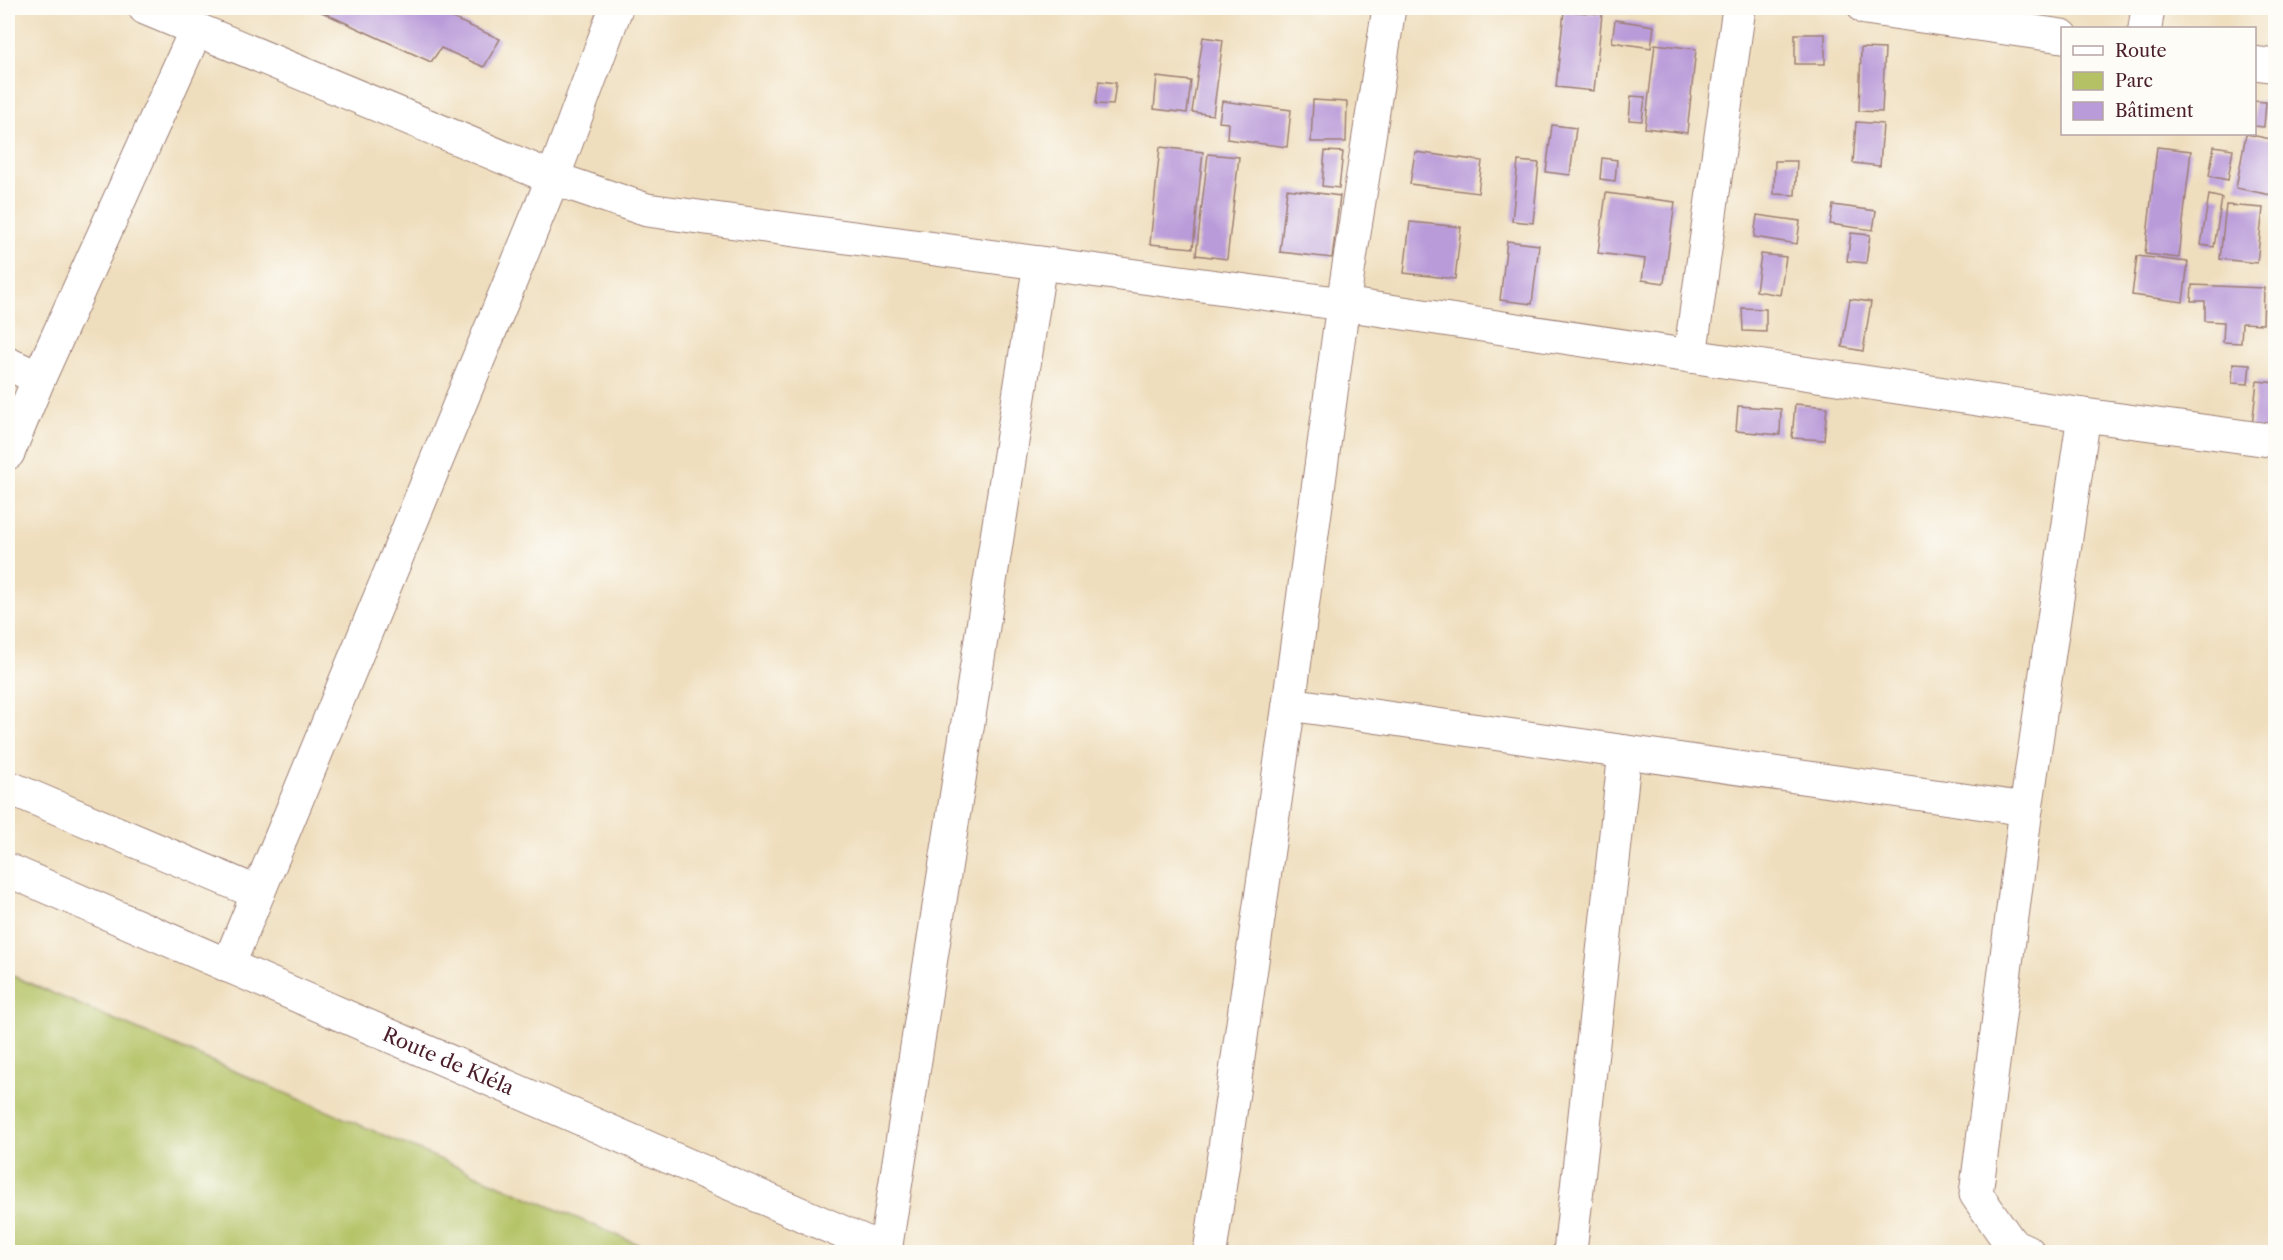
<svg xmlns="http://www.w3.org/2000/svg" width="2283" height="1260" font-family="'Libre Caslon Text',serif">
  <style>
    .green { fill: #b4c265; stroke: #7f7048; stroke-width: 1.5 }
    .building { fill: #ba9bd9 }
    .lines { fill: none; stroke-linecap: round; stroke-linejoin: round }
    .street-casing { stroke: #9c7e74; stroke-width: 35 }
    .secondary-casing { stroke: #9c7e74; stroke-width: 35 }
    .street { stroke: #fff; stroke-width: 33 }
    .secondary { stroke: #fff; stroke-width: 33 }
    .labels { text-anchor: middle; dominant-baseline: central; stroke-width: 4.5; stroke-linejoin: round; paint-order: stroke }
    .street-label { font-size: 20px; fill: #4a1f2b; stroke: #fdfcf7 }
  </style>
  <rect width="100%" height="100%" fill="#fdfcf7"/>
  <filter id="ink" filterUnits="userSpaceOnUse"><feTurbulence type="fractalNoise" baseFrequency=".0167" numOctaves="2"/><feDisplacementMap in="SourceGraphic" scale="12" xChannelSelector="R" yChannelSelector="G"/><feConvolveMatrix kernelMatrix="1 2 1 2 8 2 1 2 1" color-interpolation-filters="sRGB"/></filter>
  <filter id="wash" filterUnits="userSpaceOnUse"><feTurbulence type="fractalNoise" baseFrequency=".008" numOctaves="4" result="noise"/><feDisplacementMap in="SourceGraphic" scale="24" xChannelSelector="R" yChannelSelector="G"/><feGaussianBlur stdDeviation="1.35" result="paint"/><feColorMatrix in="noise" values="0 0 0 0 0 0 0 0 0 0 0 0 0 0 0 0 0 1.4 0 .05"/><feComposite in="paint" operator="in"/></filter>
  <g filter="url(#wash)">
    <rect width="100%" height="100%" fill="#efdebd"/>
    <path class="green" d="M8 974 656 1252H8Z"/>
    <g id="blocks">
      <g class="building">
        <path d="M313 8H458L452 18 500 39 484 67 441 48 431 62Z"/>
        <path d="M1609 8H1631L1630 12Z"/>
        <path d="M1564 11 1602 14 1594 91 1556 87Z"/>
        <path d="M1615 20 1654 26 1651 48 1612 42Z"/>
        <rect x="1795" y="34" width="30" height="30"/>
        <path d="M1203 37 1223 40 1213 115 1192 112Z"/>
        <path d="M1655 44 1696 49 1687 133 1645 128Z"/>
        <path d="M1861 48 1885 49 1882 112 1859 111Z"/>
        <path d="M1157 77 1191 81 1187 113 1154 109Z"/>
        <path d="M1099 81 1116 83 1113 105 1096 104Z"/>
        <path d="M1631 96 1645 97 1642 121 1629 120Z"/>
        <path d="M1313 100 1347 102 1346 142H1311Z"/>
        <path d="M1222 101 1291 110 1287 147 1227 139 1228 123 1219 122Z"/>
        <path d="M2254 101 2266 102 2264 127 2254 126Z"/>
        <path d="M1856 122 1883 124 1880 166 1853 163Z"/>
        <path d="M1552 125 1576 128 1570 175 1546 172Z"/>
        <path d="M2246 134 2276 140V196L2236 188Z"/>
        <path d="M2214 146 2233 149 2228 180 2209 176Z"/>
        <path d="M1160 147 1203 152 1193 248 1150 244Z"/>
        <path d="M2157 147 2191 151 2179 258 2145 254Z"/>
        <path d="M1325 151 1343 152 1339 188 1322 186Z"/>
        <path d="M1415 152 1482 161 1478 193 1410 184Z"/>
        <path d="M1208 154 1239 157 1227 259 1196 255Z"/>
        <path d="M1602 158 1617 160 1615 181 1600 179Z"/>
        <path d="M1518 161 1539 163 1533 223 1512 221Z"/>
        <path d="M1775 161H1797L1795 195 1774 194Z"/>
        <path d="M1287 189 1340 196 1332 258 1280 252Z"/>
        <path d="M1606 193 1675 202 1664 283 1642 280 1645 259 1598 253Z"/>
        <path d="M2209 195 2222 198 2214 247 2201 245Z"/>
        <path d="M1833 205 1876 211 1873 230 1830 224Z"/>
        <path d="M2226 205 2263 208 2257 263 2220 259Z"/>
        <path d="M1757 215 1800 221 1797 244 1754 237Z"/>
        <path d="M1410 222 1461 227 1455 279 1404 273Z"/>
        <path d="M1851 233 1870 235 1866 263 1847 261Z"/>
        <path d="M1507 241 1539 245 1532 304 1500 300Z"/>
        <path d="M1761 254 1786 257 1780 295 1756 291Z"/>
        <path d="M2137 256 2188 262 2183 302 2132 295Z"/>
        <path d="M2192 285 2264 288 2263 324 2242 323 2241 343 2223 342 2224 322 2205 321V301H2191Z"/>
        <path d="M2272 298H2276V316L2270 315Z"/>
        <path d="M1850 299 1871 302 1863 351 1842 347Z"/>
        <path d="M1742 308 1766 309V332L1743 331Z"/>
        <path d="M2233 363 2250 364 2248 384 2232 383Z"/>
        <path d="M2257 381 2276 383V437L2251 435Z"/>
        <path d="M1795 404 1827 407 1824 440 1792 438Z"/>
        <path d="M1738 406 1781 409 1780 435 1736 431Z"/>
      </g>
    </g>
  </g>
  <g filter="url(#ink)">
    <use href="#blocks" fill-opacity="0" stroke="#9c7e74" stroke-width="1.5"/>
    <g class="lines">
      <defs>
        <g id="street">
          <path d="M145 8 553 178 647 210 1343 304 2084 415 2276 441"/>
          <path d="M1865 8 2062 36"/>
          <path d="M2145 28 2148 8"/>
          <path d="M2254 63 2276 66"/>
          <path d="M1690 356 1739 8"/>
          <path d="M8 364 39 378"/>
          <path d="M8 453 39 378 196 30"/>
          <path d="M1289 704 2026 809"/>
          <path d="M8 787 258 893"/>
          <path d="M885 1251 1040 263"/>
          <path d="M1210 1252 1289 704 1343 304 1389 8"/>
          <path d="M1570 1252 1625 752"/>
          <path d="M2028 1252 2011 1244 1976 1194 2026 809 2084 415"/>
        </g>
        <g id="secondary">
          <path id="s1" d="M8 870 888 1252"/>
          <path d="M228 966 553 178 616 8"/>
        </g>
      </defs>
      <use href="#street" class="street-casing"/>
      <use href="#secondary" class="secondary-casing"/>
      <use href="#street" class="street"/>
      <use href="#secondary" class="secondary"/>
    </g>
  </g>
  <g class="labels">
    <g class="street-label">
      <text stroke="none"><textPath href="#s1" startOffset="480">Route de Kléla</textPath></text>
    </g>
  </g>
  <rect width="2283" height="1260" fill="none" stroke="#fdfcf7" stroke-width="30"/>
  <rect x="2061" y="27" width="195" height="108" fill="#fdfcf7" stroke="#b5a4a5" stroke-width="1.5"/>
  <rect x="2073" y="46" width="30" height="9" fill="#ffffff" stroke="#b5a4a5" stroke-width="1.5"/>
  <text x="2115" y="57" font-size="18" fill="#4a1f2b">Route</text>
  <rect x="2073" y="72" width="30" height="18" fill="#b4c265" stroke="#b5a4a5" stroke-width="1.5"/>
  <text x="2115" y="87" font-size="18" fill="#4a1f2b">Parc</text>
  <rect x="2073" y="102" width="30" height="18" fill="#ba9bd9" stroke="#b5a4a5" stroke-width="1.5"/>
  <text x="2115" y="117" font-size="18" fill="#4a1f2b">Bâtiment</text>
</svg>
